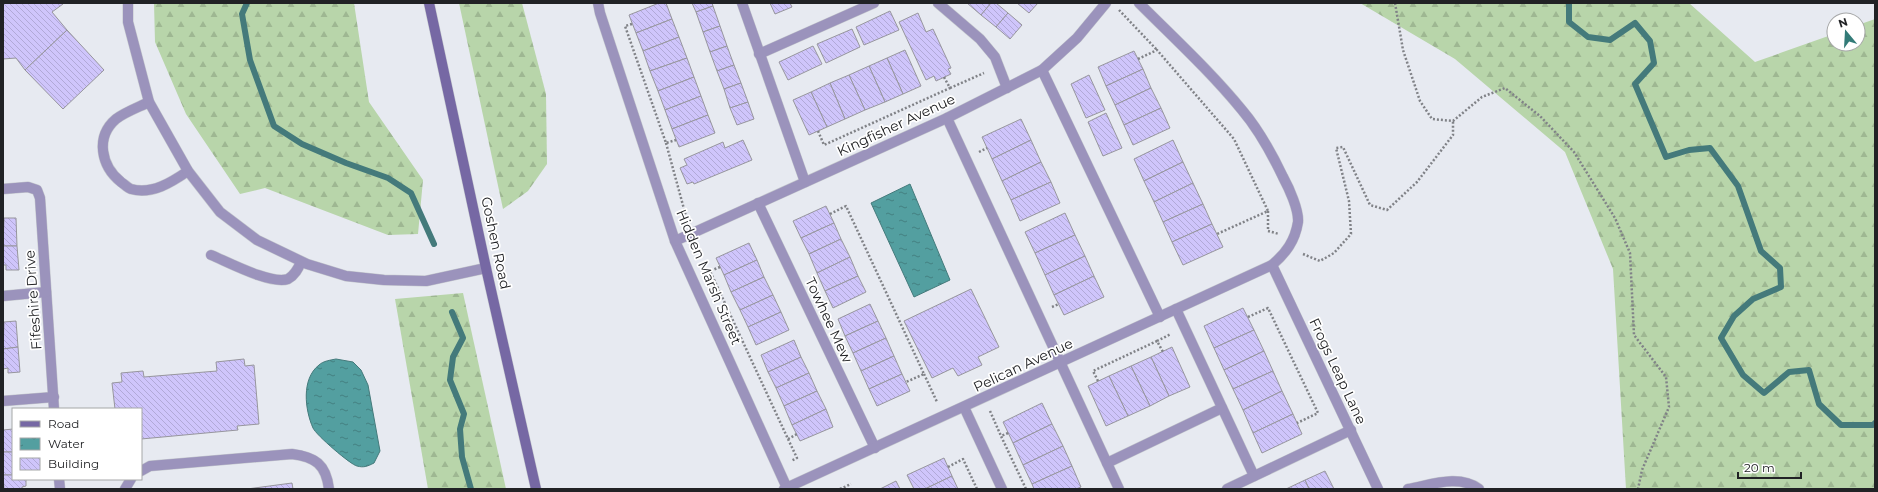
<svg xmlns="http://www.w3.org/2000/svg" width="1878" height="492" font-family="Montserrat,sans-serif">
  <style>
    .forest { fill: url(#forest-firs) }
    .water { fill: url(#water-ripples); stroke: #447a7b }
    .lines { fill: none; stroke-linecap: round; stroke-linejoin: round }
    .stream { stroke: #447a7b; stroke-width: 6 }
    .building { fill: url(#building-back-hatch); stroke: #97969d }
    .lane-casing { stroke: #c3c6cc; stroke-width: 11 }
    .street-casing { stroke: #c3c6cc; stroke-width: 11 }
    .secondary-casing { stroke: #c3c6cc; stroke-width: 11 }
    .path { stroke: #808287; stroke-width: 2.5; stroke-dasharray: 2 2; stroke-linecap: butt }
    .lane { stroke: #9b93bc; stroke-width: 10 }
    .street { stroke: #9b93bc; stroke-width: 10 }
    .secondary { stroke: #7668a4; stroke-width: 10 }
    .labels { text-anchor: middle; dominant-baseline: central; stroke-width: 3.5; stroke-linejoin: round; paint-order: stroke }
    .street-label { font-size: 14px; fill: #212225; stroke: #fff }
  </style>
  <defs>
    <pattern id="forest-firs" width="22" height="20" patternUnits="userSpaceOnUse"><rect width="22" height="20" fill="#b8d5aa"/><path d="M5 1l3.5 6h-7zM16 11l3.5 6h-7z" fill="#9eb792"/></pattern>
    <pattern id="water-ripples" width="26" height="14" patternUnits="userSpaceOnUse"><rect width="26" height="14" fill="#539fa0"/><path d="M2 4q2-2 4 0t4 0M15 11q2-2 4 0t4 0" fill="none" stroke="#448182"/></pattern>
    <pattern id="building-back-hatch" width="6" height="6" patternUnits="userSpaceOnUse"><rect width="6" height="6" fill="#cfc5fb"/><path d="M-1 5l2 2M0 0l6 6M5-1l2 2" fill="none" stroke="#b1a9d7"/></pattern>
  </defs>
  <rect width="100%" height="100%" fill="#e7eaf1"/>
  <g class="forest">
    <path d="M154 3H354L369 102 423 180 418 234 388 235 265 188 240 194 186 114 155 42Z"/>
    <path d="M459 3H522L546 94 547 164 528 191 503 209Z"/>
    <path d="M1360 3H1689L1755 62 1834 34V44H1858V25L1875 19V489H1626L1613 269 1565 152 1455 59Z"/>
    <path d="M463 293 506 489H428L395 299Z"/>
  </g>
  <g class="water">
    <path d="M910 184 950 280 914 297 871 203Z"/>
    <path d="M336 359 353 362 361 370 368 385 380 451 374 463C368 466 364 468 357 466 351 465 316 435 313 428 305 410 301 379 319 365 323 361 331 360 336 359Z"/>
  </g>
  <g class="lines">
    <g class="stream">
      <path d="M247 3 242 14 250 60 274 126 302 144 346 163 388 178 411 193 434 244"/>
      <path d="M1569 3V22L1588 37 1610 40 1635 23 1650 41 1654 63 1635 84 1666 157 1689 150 1710 148 1738 186 1761 251 1780 268 1781 287 1753 299 1734 316 1721 338 1743 375 1764 393 1789 372 1809 370 1819 404 1841 425H1873L1875 423"/>
      <path d="M452 312 463 338 453 357 450 380 464 414 460 429 462 457 471 489"/>
    </g>
  </g>
  <g class="building">
    <path d="M3 3H61L63 4 52 12 67 30 25 70 16 58 3 59Z"/>
    <path d="M659 3H666L672 19 636 33 629 15Z"/>
    <path d="M692 3H712L713 6 696 12Z"/>
    <path d="M770 3H790L792 7 775 14Z"/>
    <path d="M967 3H991L981 15Z"/>
    <path d="M991 3H996L1008 13 996 27 981 15Z"/>
    <path d="M1017 3H1038L1029 13Z"/>
    <path d="M713 6 720 26 703 32 696 12Z"/>
    <path d="M890 11 899 30 864 45 856 27Z"/>
    <path d="M918 13 926 32 933 29 951 68 948 69 951 74 936 81 934 76 926 80 899 22Z"/>
    <path d="M1008 13 1022 25 1010 39 996 27Z"/>
    <path d="M672 19 679 37 643 51 636 33Z"/>
    <path d="M720 26 727 46 710 52 703 32Z"/>
    <path d="M852 29 860 47 826 63 817 44Z"/>
    <path d="M67 30 104 70 63 109 25 70Z"/>
    <path d="M679 37 687 58 650 71 643 51Z"/>
    <path d="M727 46 734 65 717 71 710 52Z"/>
    <path d="M813 46 822 64 788 80 779 62Z"/>
    <path d="M905 50 921 86 903 94 887 58Z"/>
    <path d="M1134 51 1143 69 1106 86 1098 67Z"/>
    <path d="M687 58 694 77 658 91 650 71Z"/>
    <path d="M887 58 903 94 885 102 869 66Z"/>
    <path d="M734 65 741 83 724 89 717 71Z"/>
    <path d="M869 66 885 102 865 110 849 75Z"/>
    <path d="M1143 69 1151 88 1115 105 1106 86Z"/>
    <path d="M849 75 865 110 845 119 830 83Z"/>
    <path d="M1089 75 1105 110 1086 118 1071 84Z"/>
    <path d="M694 77 701 96 665 110 658 91Z"/>
    <path d="M741 83 748 102 730 108 724 89Z"/>
    <path d="M830 83 845 119 827 127 811 92Z"/>
    <path d="M1151 88 1161 108 1124 125 1115 105Z"/>
    <path d="M811 92 827 127 809 135 793 100Z"/>
    <path d="M701 96 708 115 672 129 665 110Z"/>
    <path d="M748 102 754 119 737 125 730 108Z"/>
    <path d="M1161 108 1170 128 1133 145 1124 125Z"/>
    <path d="M1106 113 1122 148 1103 156 1088 122Z"/>
    <path d="M708 115 715 133 679 147 672 129Z"/>
    <path d="M1021 119 1031 140 992 159 982 137Z"/>
    <path d="M743 140 752 160 694 184 693 182 687 184 680 168 687 165 684 159 723 142 725 148Z"/>
    <path d="M1031 140 1041 162 1002 181 992 159Z"/>
    <path d="M1173 140 1183 162 1144 181 1134 159Z"/>
    <path d="M1041 162 1051 182 1011 200 1002 181Z"/>
    <path d="M1183 162 1193 183 1154 202 1144 181Z"/>
    <path d="M1051 182 1060 203 1020 221 1011 200Z"/>
    <path d="M1193 183 1203 204 1163 222 1154 202Z"/>
    <path d="M1203 204 1212 224 1172 242 1163 222Z"/>
    <path d="M826 206 834 223 801 238 793 221Z"/>
    <path d="M1065 213 1075 235 1035 253 1025 232Z"/>
    <path d="M4 218H16L17 246H3Z"/>
    <path d="M834 223 841 239 809 254 801 238Z"/>
    <path d="M1212 224 1223 247 1183 265 1172 242Z"/>
    <path d="M1075 235 1085 256 1045 275 1035 253Z"/>
    <path d="M841 239 850 257 817 273 809 254Z"/>
    <path d="M749 243 757 260 724 275 716 258Z"/>
    <path d="M3 246H17L19 270H6V265H3Z"/>
    <path d="M1085 256 1094 276 1054 295 1045 275Z"/>
    <path d="M850 257 858 276 825 291 817 273Z"/>
    <path d="M757 260 764 277 731 292 724 275Z"/>
    <path d="M858 276 866 292 833 308 825 291Z"/>
    <path d="M1094 276 1104 297 1064 315 1054 295Z"/>
    <path d="M764 277 773 295 740 310 731 292Z"/>
    <path d="M971 289 999 347 978 357 982 365 958 376 953 368 932 378 904 321Z"/>
    <path d="M773 295 781 312 748 327 740 310Z"/>
    <path d="M870 304 878 321 845 336 838 319Z"/>
    <path d="M1243 308 1254 330 1214 348 1204 326Z"/>
    <path d="M781 312 789 330 756 345 748 327Z"/>
    <path d="M16 321 18 347 3 349 4 322Z"/>
    <path d="M878 321 886 338 853 353 845 336Z"/>
    <path d="M1254 330 1264 351 1224 370 1214 348Z"/>
    <path d="M886 338 894 356 861 371 853 353Z"/>
    <path d="M794 340 801 357 768 372 761 355Z"/>
    <path d="M18 347 20 372 8 373V368L3 369V349Z"/>
    <path d="M1172 347 1190 387 1169 396 1151 357Z"/>
    <path d="M1264 351 1273 371 1233 389 1224 370Z"/>
    <path d="M894 356 902 374 869 389 861 371Z"/>
    <path d="M801 357 809 373 776 388 768 372Z"/>
    <path d="M1151 357 1169 396 1150 406 1131 366Z"/>
    <path d="M244 359 245 366 254 365 259 424 237 426 238 430 141 439V409H115L112 383 122 382 121 373 143 371 144 377 217 371 216 362Z"/>
    <path d="M1131 366 1150 406 1128 416 1109 376Z"/>
    <path d="M1273 371 1282 391 1243 410 1233 389Z"/>
    <path d="M809 373 817 391 784 406 776 388Z"/>
    <path d="M902 374 910 391 877 406 869 389Z"/>
    <path d="M1109 376 1128 416 1106 426 1088 386Z"/>
    <path d="M817 391 826 409 792 425 784 406Z"/>
    <path d="M1282 391 1293 414 1253 433 1243 410Z"/>
    <path d="M1042 403 1052 424 1013 443 1003 422Z"/>
    <path d="M826 409 833 427 800 441 792 425Z"/>
    <path d="M1293 414 1302 434 1262 453 1253 433Z"/>
    <path d="M1052 424 1063 446 1023 465 1013 443Z"/>
    <path d="M13 429V452H3V430Z"/>
    <path d="M1063 446 1072 466 1032 484 1023 465Z"/>
    <rect x="3" y="452" width="10" height="23"/>
    <path d="M944 458 952 476 925 489H914L907 475Z"/>
    <path d="M1072 466 1081 487 1076 489H1034L1032 484Z"/>
    <path d="M1325 471 1334 489H1309L1305 480Z"/>
    <path d="M3 475H13V479H26V486L22 487V489H4Z"/>
    <path d="M952 476 958 489H925Z"/>
    <path d="M1305 480 1309 489H1286Z"/>
    <path d="M896 481 900 489H880Z"/>
    <path d="M292 483 293 489H238H247Z"/>
  </g>
  <g class="lines">
    <defs>
      <g id="lane">
        <path d="M742 3 805 182"/>
        <path d="M938 3 980 39 995 57 1007 88"/>
        <path d="M759 54 874 3"/>
        <path d="M1042 70 1160 317"/>
        <path d="M149 102C139 107 125 112 116 119 95 137 101 166 121 182 124 184 128 188 131 189 152 195 172 182 188 171"/>
        <path d="M947 118 1119 489"/>
        <path d="M758 203 875 448"/>
        <path d="M211 255C228 262 271 285 288 279 295 275 298 269 301 262"/>
        <path d="M1176 309 1254 476"/>
        <path d="M1107 463 1222 408"/>
        <path d="M1227 489 1351 430"/>
        <path d="M1408 489C1431 485 1459 474 1479 489"/>
      </g>
      <g id="street">
        <path d="M128 3V22L149 102 188 171 220 212 257 240 307 264 346 276 384 280 426 281 486 268"/>
        <path d="M598 3 600 13 675 241 787 488"/>
        <path d="M3 189 28 187 37 190 40 198 54 409"/>
        <path d="M675 241 947 118 1042 70 1077 38 1106 3"/>
        <path d="M1272 265 1378 489"/>
        <path d="M3 296 46 292"/>
        <path d="M3 401 54 397"/>
        <path d="M964 407 1002 489"/>
        <path d="M141 471 150 466 292 454C315 457 326 464 329 489"/>
        <path d="M59 479 60 489"/>
        <path d="M125 489 131 479"/>
        <path d="M784 489 1272 265C1286 253 1295 241 1298 222 1299 210 1289 188 1283 177 1272 154 1259 130 1242 110 1211 72 1174 38 1139 3"/>
      </g>
      <path id="secondary" d="M429 3 486 268 536 489"/>
    </defs>
    <use href="#lane" class="lane-casing"/>
    <use href="#street" class="street-casing"/>
    <use href="#secondary" class="secondary-casing"/>
    <g class="path">
      <path d="M1395 3 1403 50 1420 101 1432 119 1453 121 1482 97 1505 88 1540 116 1574 152 1615 218 1630 253 1634 335 1666 377 1669 407 1642 470 1638 489"/>
      <path d="M1119 10 1157 50"/>
      <path d="M632 24 625 26 666 143 676 140"/>
      <path d="M1138 59 1157 50 1234 139 1268 211 1217 234"/>
      <path d="M950 88 984 73"/>
      <path d="M818 131 824 145 950 88 944 77"/>
      <path d="M666 143 687 220"/>
      <path d="M979 152 987 148"/>
      <path d="M1268 211V231L1279 234"/>
      <path d="M830 214 846 206 924 374 906 382"/>
      <path d="M1303 254 1320 261 1334 253 1351 234 1349 201 1336 148 1343 147 1370 205 1387 210 1417 182 1453 135V121"/>
      <path d="M720 267 710 271 788 439 797 434"/>
      <path d="M1052 307 1059 304"/>
      <path d="M1248 317 1268 308 1318 413 1297 423"/>
      <path d="M1157 341 1171 334"/>
      <path d="M924 374 937 402"/>
      <path d="M1098 381 1093 371 1157 341 1163 352"/>
      <path d="M990 411 1001 436"/>
      <path d="M1008 433 1001 436 1026 489"/>
      <path d="M788 439 797 458 791 461"/>
      <path d="M948 467 963 459 977 489"/>
      <path d="M840 489 851 484"/>
    </g>
    <use href="#lane" class="lane"/>
    <use href="#street" class="street"/>
    <use href="#secondary" class="secondary"/>
  </g>
  <g class="labels">
    <g class="street-label">
      <text transform="translate(896 125) rotate(-25)">Kingfisher Avenue</text>
      <text transform="translate(496 243) rotate(78)">Goshen Road</text>
      <text transform="translate(709 277) rotate(67)">Hidden Marsh Street</text>
      <text transform="translate(33 300) rotate(-94)">Fifeshire Drive</text>
      <text transform="translate(829 320) rotate(65)">Towhee Mew</text>
      <text transform="translate(1023 365) rotate(-25)">Pelican Avenue</text>
      <text transform="translate(1338 371) rotate(65)">Frogs Leap Lane</text>
    </g>
  </g>
  <rect width="1878" height="492" fill="none" stroke="#212225" stroke-width="8"/>
  <rect x="12" y="408" width="130" height="72" fill="#ffffff" stroke="#a6a7a8"/>
  <rect x="20" y="421" width="20" height="6" fill="#7668a4" stroke="#a6a7a8"/>
  <text x="48" y="428" font-size="12" fill="#212225">Road</text>
  <rect x="20" y="438" width="20" height="12" fill="url(#water-ripples)" stroke="#a6a7a8"/>
  <text x="48" y="448" font-size="12" fill="#212225">Water</text>
  <rect x="20" y="458" width="20" height="12" fill="url(#building-back-hatch)" stroke="#a6a7a8"/>
  <text x="48" y="468" font-size="12" fill="#212225">Building</text>
  <g transform="translate(1846 32) rotate(342)"><circle r="19" fill="#ffffff" stroke="#a6a7a8"/>
  <path d="M0-3L7 15L0 10L-7 15Z" fill="#337b78"/>
  <text y="-6" font-size="11" font-weight="bold" text-anchor="middle" fill="#212225">N</text>
  </g>
  <path d="M1738 472v6h63v-6" fill="none" stroke="#212225" stroke-width="2"/>
  <text x="1744" y="472" font-size="12" fill="#212225" stroke="#ffffff" stroke-width="3" paint-order="stroke">20 m</text>
</svg>
